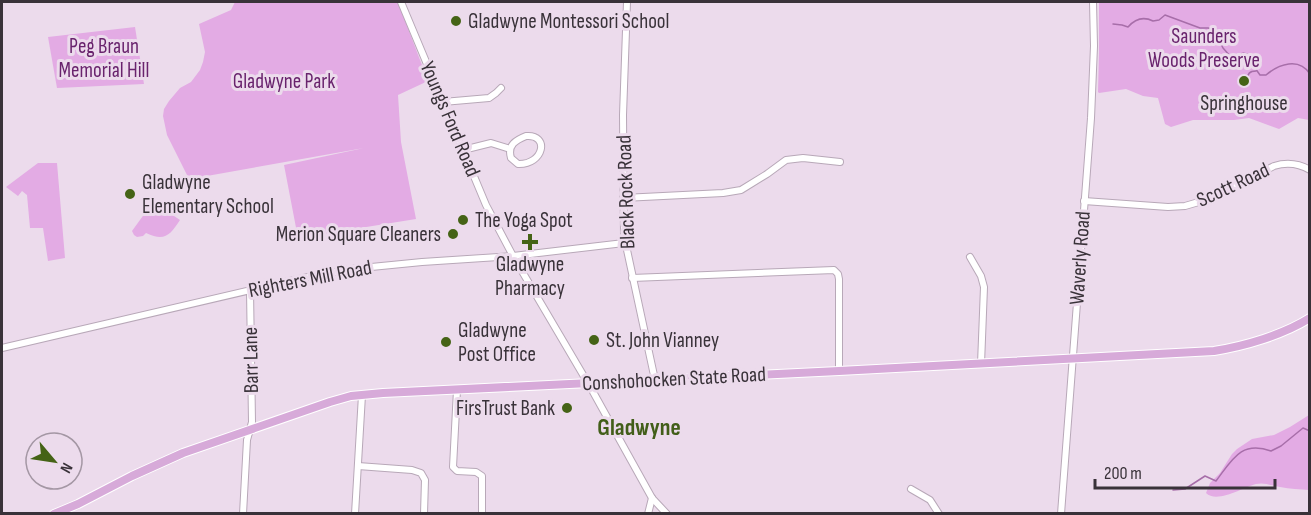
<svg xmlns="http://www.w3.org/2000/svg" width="1311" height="515" font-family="'Sofia Sans Condensed',sans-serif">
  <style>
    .green { fill: #e3abe4 }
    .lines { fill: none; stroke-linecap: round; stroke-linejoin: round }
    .stream { stroke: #a76ea9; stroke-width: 1.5 }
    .minor-casing { stroke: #b8a8b8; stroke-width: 8 }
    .major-casing { stroke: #fff; stroke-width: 10 }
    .minor { stroke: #fff; stroke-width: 6 }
    .major { stroke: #d7aad9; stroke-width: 8 }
    .poi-dot { fill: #456316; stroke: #ecdbec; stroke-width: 2 }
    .labels { text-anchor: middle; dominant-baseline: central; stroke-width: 6; stroke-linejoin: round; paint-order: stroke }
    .poi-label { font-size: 21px; fill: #393239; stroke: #ecdbec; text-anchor: start }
    .park-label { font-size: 21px; fill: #69236d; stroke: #ecdbec }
    .street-label { font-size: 21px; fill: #393239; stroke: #ecdbec }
    .quarter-label { font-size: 24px; font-weight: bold; fill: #425e19; stroke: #ecdbec }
  </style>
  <rect width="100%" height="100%" fill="#ecdbec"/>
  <g class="green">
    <path d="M235 2H398L428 81 398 95 401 142 416 219 298 238 284 165 364 148 190 179 188 177 167 135 163 116 164 109 169 101 180 88 191 82 200 70 203 62 205 52 199 24 231 10Z"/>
    <path d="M1099 2H1309V120L1298 118 1279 129 1249 118 1234 120H1193L1171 127 1165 124 1158 98 1143 96 1126 89 1099 93 1098 92 1099 52Z"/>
    <path d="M135 27 144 84 57 88 48 37Z"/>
    <path d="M38 163H57L65 258 48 261 43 228H30L27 195 22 191 18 196 6 187Z"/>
    <path d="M153 202 180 220C170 235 165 242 146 233L143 236 137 237 134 235 132 231Z"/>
    <path d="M1309 415V490C1300 489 1290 489 1280 487 1272 486 1265 482 1256 484 1244 487 1217 504 1206 493L1210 483 1220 473 1232 454 1237 449 1252 439 1274 435 1290 427Z"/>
  </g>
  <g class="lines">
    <g class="stream">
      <path d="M1113 24 1122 25 1128 27C1135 19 1143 16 1153 21L1159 20 1165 15 1200 28H1208L1213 29 1223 48 1231 57C1241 55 1241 50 1251 56L1255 68 1260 75H1266C1279 64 1299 57 1310 74"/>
      <path d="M1247 79C1248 74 1249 71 1256 71"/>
      <path d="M1173 490 1185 489 1205 476 1216 481C1232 460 1241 440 1271 451L1281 446 1303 428 1310 431"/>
    </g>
    <defs>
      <g id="minor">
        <path d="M401 2 486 205 513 256 592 390 652 498 667 514"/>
        <path d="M627 2 623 115 624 236 655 380"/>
        <path d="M443 102 489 98 496 93 501 88"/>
        <path d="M526 136C550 134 544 165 518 164L511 158C507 145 516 140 526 136Z"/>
        <path d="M463 150 491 143 510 149"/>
        <path d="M623 198 723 193 741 190 767 174 786 160 803 158 840 162"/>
        <path d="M1084 201 1168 207 1185 206 1209 199 1274 166C1287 162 1298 163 1310 170"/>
        <path d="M970 257 981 276 984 287 981 364"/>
        <path d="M632 278 834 270 838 274 839 279V371"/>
        <path d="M2 348 298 279 351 269 422 262 513 256 624 243"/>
        <path d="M457 390 453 467 457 471 476 472 482 476V514"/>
        <path d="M358 466 412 470 421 473 425 480 424 514"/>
        <path d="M911 489 930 500 939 514"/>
        <path d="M243 514 247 440 252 422 250 290"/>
        <path d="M355 514 362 395"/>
        <path d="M648 514 652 498"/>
        <path d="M1061 514 1091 118 1094 46 1093 2"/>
      </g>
      <path id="major" d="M54 514 78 504 132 476 183 453 330 402 351 396 383 393 839 371 1214 351C1245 346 1283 335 1310 318"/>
    </defs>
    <use href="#minor" class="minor-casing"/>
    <use href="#major" class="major-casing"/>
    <use href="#minor" class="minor"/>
    <use href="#major" class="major"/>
  </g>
  <g class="poi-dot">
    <circle cx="456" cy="21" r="6"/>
    <circle cx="1244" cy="81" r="6"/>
    <circle cx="130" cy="194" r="6"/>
    <circle cx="463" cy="220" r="6"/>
    <circle cx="453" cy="234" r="6"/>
    <path d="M527 233h6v6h6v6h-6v6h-6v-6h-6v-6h6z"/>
    <circle cx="594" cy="340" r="6"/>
    <circle cx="446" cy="342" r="6"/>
    <circle cx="567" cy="408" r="6"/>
  </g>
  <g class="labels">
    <g class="poi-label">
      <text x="468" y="21">Gladwyne Montessori School</text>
      <text x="1244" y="103" text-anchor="middle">Springhouse</text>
      <text x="142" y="182">Gladwyne<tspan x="142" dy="24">Elementary School</tspan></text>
      <text x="475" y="220">The Yoga Spot</text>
      <text x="441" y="234" text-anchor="end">Merion Square Cleaners</text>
      <text x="530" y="264" text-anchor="middle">Gladwyne<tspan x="530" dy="24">Pharmacy</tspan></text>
      <text x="458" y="330">Gladwyne<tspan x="458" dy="24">Post Office</tspan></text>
      <text x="606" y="340">St. John Vianney</text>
      <text x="555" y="408" text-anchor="end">FirsTrust Bank</text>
    </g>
    <g class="park-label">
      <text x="1204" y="36">Saunders<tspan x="1204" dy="24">Woods Preserve</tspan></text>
      <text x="104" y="46">Peg Braun<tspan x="104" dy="24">Memorial Hill</tspan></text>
      <text x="284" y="81">Gladwyne Park</text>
    </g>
    <g class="street-label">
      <text transform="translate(450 119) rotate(67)">Youngs Ford Road</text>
      <text transform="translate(1233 185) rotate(-25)">Scott Road</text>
      <text transform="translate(626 192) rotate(-92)">Black Rock Road</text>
      <text transform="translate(1080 258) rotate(-86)">Waverly Road</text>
      <text transform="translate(310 279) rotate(-11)">Righters Mill Road</text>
      <text transform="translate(251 360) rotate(-91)">Barr Lane</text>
      <text transform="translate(674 379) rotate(-3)">Conshohocken State Road</text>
    </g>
    <g class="quarter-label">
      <text x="639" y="427">Gladwyne</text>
    </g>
  </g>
  <rect width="1311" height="515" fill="none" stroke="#393239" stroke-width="6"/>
  <g transform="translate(54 461) rotate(119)"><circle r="28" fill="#ecdbec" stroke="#a497a4" stroke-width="1.5"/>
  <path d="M0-4.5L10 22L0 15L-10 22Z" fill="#456316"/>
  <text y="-9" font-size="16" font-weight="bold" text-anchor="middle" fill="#393239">N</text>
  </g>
  <path d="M1095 479v9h180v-9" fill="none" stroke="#393239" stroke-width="3"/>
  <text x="1104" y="479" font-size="18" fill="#393239" stroke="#ecdbec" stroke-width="4.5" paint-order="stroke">200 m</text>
</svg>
